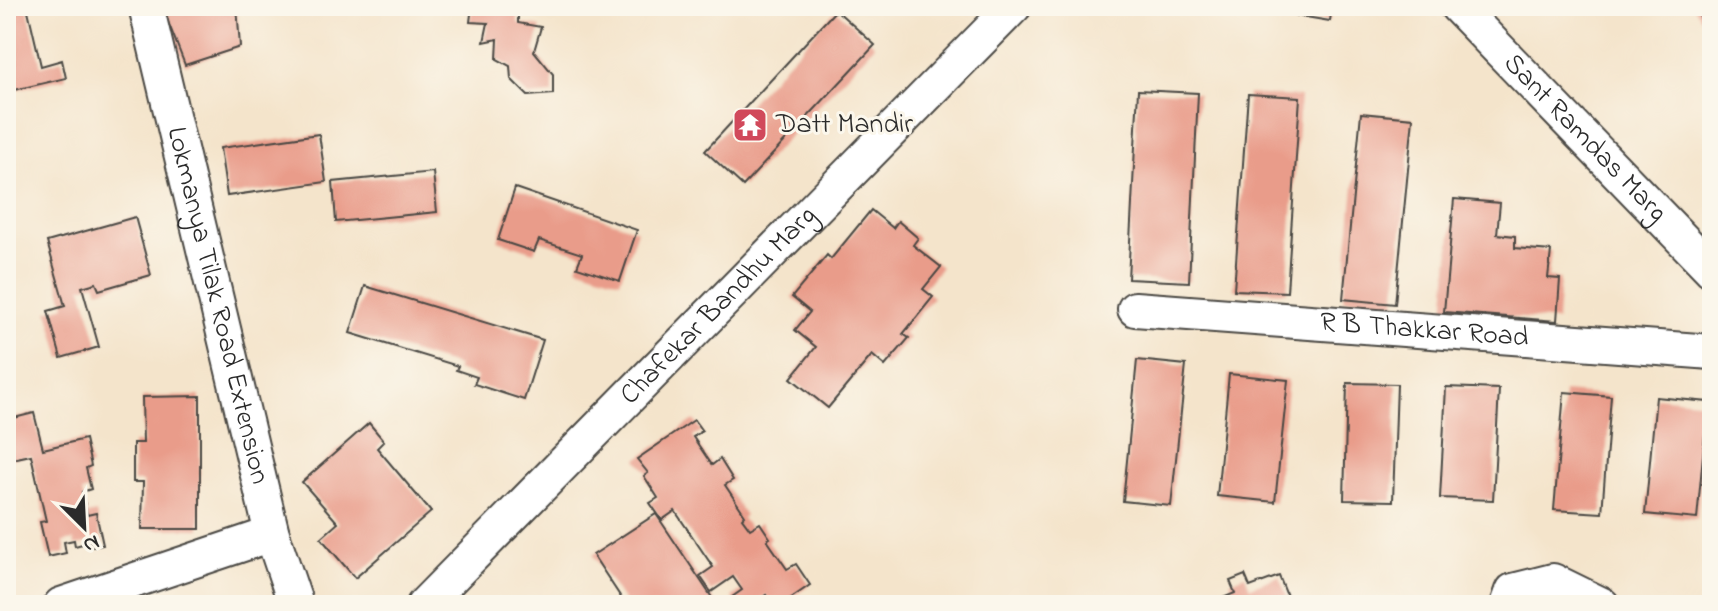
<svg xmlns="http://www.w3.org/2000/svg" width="1718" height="611" font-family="'Indie Flower',sans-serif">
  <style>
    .building { fill: #e99c8a }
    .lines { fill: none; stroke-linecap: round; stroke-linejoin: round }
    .street-casing { stroke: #494743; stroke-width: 38 }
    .street { stroke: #fff; stroke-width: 34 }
    .labels { text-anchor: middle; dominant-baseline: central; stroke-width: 6; stroke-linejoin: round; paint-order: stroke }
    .poi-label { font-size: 28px; fill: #2b2b2b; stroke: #fbf7ec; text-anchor: start }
    .street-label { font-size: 28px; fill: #2b2b2b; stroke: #fbf7ec }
  </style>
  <rect width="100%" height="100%" fill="#fbf7ec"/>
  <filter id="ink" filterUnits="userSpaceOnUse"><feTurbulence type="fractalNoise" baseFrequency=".0125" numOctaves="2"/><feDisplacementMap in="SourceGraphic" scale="16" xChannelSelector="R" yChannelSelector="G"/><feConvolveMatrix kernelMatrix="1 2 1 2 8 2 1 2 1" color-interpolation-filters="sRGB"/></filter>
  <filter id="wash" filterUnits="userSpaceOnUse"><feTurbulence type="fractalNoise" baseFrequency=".006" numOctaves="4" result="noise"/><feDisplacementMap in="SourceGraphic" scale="32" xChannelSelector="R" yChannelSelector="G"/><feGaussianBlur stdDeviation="1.8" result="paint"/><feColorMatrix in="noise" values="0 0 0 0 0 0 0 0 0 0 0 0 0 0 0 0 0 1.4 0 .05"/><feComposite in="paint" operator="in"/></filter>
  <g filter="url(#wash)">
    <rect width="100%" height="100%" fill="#f4e4cb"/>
    <g id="blocks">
      <g class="building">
        <path d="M6 6H27L41 66 62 60 66 78 6 92Z"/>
        <path d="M147 6H237L240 47 185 65 167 19 149 15Z"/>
        <path d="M472 6H518V23L541 27 534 51 553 74V94L528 96 511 79 510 66 497 59 498 39 484 42 488 23 470 22Z"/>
        <path d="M1252 6H1332L1330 21 1252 8Z"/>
        <path d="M1693 6H1712V36Z"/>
        <path d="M836 10 875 45 743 186 705 151Z"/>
        <path d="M1138 90 1198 93 1189 282 1128 279Z"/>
        <path d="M1248 94 1300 97 1287 292 1234 290Z"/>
        <path d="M1361 113 1413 118 1395 304 1343 299Z"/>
        <path d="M319 134 326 182 227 196 220 148Z"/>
        <path d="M433 172 437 212 336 222 333 182Z"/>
        <path d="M515 188 637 230 620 281 577 267 582 254 539 240 534 252 498 240Z"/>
        <path d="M1454 199 1500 203 1497 234 1515 236V248L1551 251 1548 278 1560 279 1557 321 1444 312Z"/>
        <path d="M871 210 893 228 898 221 918 238 913 245 941 267 923 289 933 297 903 334 909 338 885 366 872 355 828 408 791 378 816 347 795 330 810 312 792 297 827 255 831 259Z"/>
        <path d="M135 217 151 275 99 290 96 283 82 287 99 347 61 358 48 311 65 306 47 242Z"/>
        <path d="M365 286 543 340 524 400 474 384 477 377 456 370 458 366 350 333Z"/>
        <path d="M6 341 12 358 6 360Z"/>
        <path d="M1137 360 1186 365 1171 506 1123 501Z"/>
        <path d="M1229 374 1288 380 1275 502 1217 496Z"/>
        <path d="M1347 383 1397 384 1393 501 1344 500Z"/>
        <path d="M1446 387 1499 389 1493 500 1440 498Z"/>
        <path d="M1564 392 1611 396 1602 513 1554 510Z"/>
        <path d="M200 396V529H142L143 482H133V443H143L142 397Z"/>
        <path d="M1656 397 1708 402 1697 519 1645 514Z"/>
        <path d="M34 413 43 449 85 439 91 466 86 468 91 489 82 492 87 515 96 513 103 545 91 547 90 542 75 546 74 540 64 542 66 553 48 557 40 522 46 521 31 455 7 460 6 457V420Z"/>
        <path d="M694 420 702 431 693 437 712 465 720 459 733 480 725 485 745 515 742 518 750 529 760 523 770 538 767 540 787 569 796 564 810 585 781 605H773L766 595 752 605H737L732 597 742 590 733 577 711 592 700 576 713 567 675 511 662 520 650 503 658 498 644 476 648 473 637 459Z"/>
        <path d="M369 423 384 441 377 448 431 512 355 578 321 538 338 523 302 482Z"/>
        <path d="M656 514 717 605H626L593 555Z"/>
        <path d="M1245 575 1250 587 1279 576 1287 596 1281 598 1284 605H1211V603L1235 593 1230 581Z"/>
      </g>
    </g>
  </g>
  <g filter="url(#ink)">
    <use href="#blocks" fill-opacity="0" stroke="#494743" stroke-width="2"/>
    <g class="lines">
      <defs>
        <g id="street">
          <path id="s1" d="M146 6 272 534 296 605"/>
          <path id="s2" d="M1457 6 1712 270"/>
          <path id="s3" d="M1135 309 1712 352"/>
          <path d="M61 605 272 534"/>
          <path id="s4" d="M424 605 1014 6"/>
          <path d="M1508 605 1513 591 1553 581 1602 605"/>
        </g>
      </defs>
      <use href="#street" class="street-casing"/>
      <use href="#street" class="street"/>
    </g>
  </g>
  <defs>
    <symbol id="temple-square" viewBox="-11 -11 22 22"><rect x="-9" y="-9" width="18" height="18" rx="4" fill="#d1495b" stroke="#fbf7ec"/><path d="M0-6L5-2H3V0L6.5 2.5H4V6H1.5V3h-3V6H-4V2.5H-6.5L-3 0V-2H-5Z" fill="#fff"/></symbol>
  </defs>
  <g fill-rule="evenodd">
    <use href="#temple-square" x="730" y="105" width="40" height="40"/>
  </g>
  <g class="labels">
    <g class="poi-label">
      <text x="776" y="125">Datt Mandir</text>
    </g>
    <g class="street-label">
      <text stroke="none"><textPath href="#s2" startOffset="184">Sant Ramdas Marg</textPath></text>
      <text stroke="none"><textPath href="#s4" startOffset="420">Chafekar Bandhu Marg</textPath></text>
      <text stroke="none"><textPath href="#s1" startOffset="308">Lokmanya Tilak Road Extension</textPath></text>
      <text stroke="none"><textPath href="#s3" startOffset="290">R B Thakkar Road</textPath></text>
    </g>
  </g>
  <rect width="1718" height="611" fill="none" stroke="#fbf7ec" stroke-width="32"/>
  <g transform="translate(84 527) rotate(156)" stroke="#fbf7ec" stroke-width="6" paint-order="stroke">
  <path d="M0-6L14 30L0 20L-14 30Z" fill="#2b2b2b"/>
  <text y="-12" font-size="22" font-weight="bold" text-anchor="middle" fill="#2b2b2b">N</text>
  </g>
</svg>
